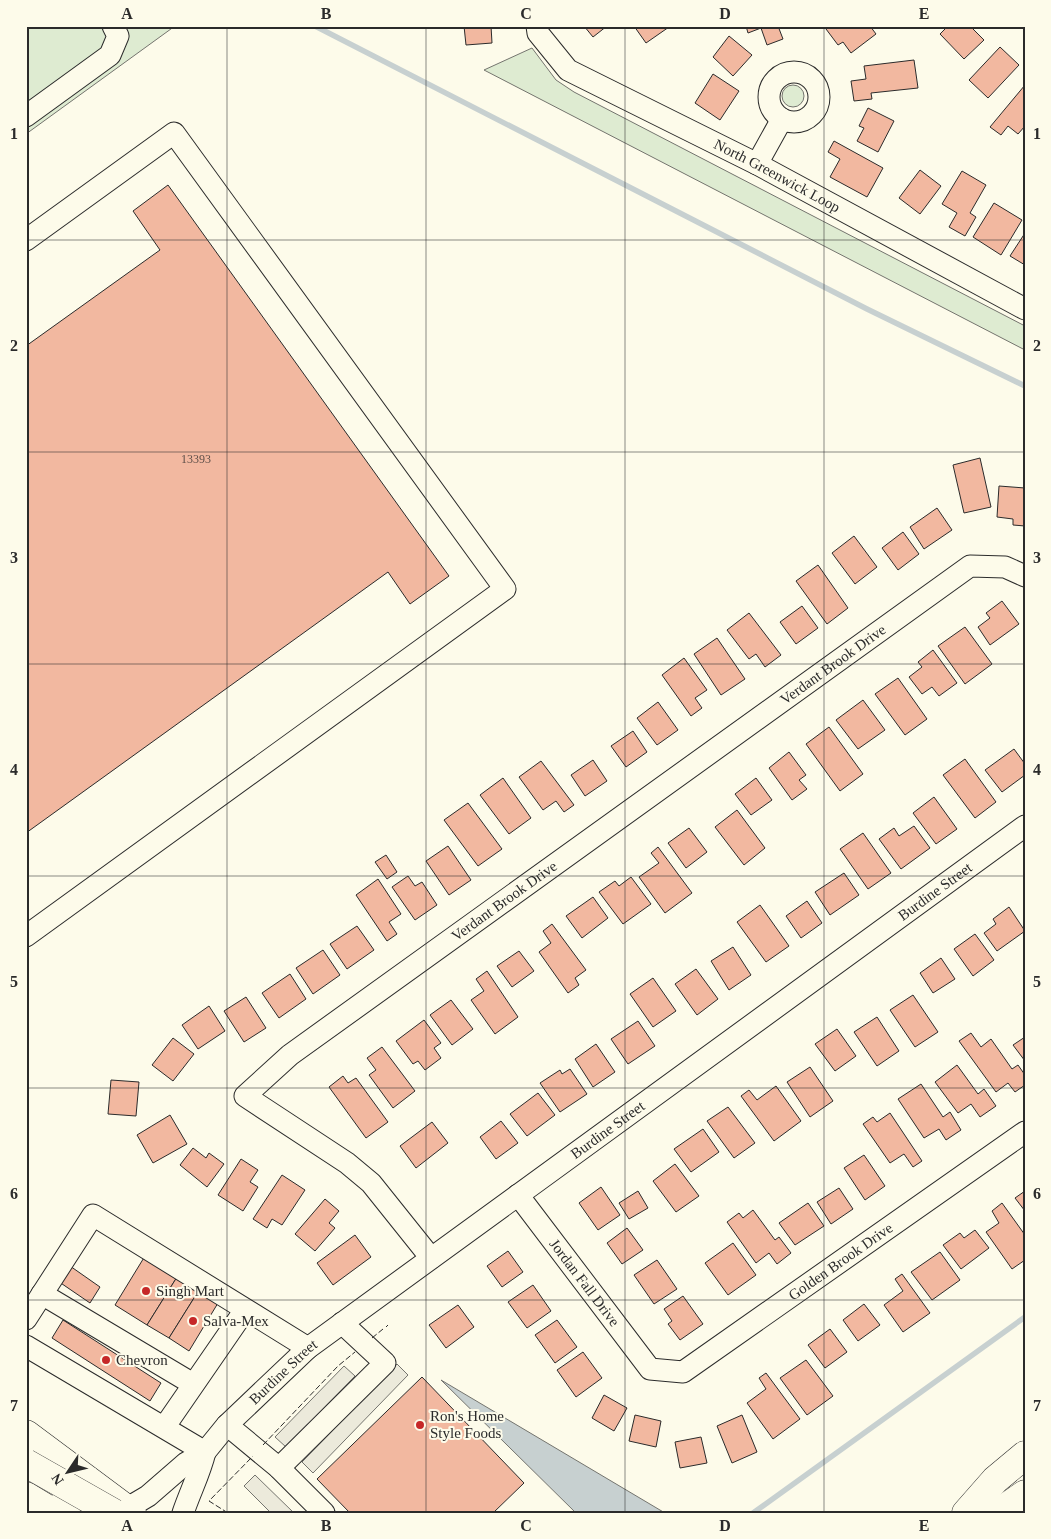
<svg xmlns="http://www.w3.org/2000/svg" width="1051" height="1539" font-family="'Times New Roman',serif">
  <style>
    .green { fill: #deebd1; stroke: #74746e }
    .parking { fill: #eceadb; stroke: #74746e }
    .water { fill: #c7d0d0; stroke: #74746e }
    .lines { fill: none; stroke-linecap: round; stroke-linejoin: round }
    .stream { stroke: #c7d0d0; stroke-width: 5.5 }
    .building { fill: #f2b8a0; stroke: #2b2b2b }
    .minor-casing { stroke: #2b2b2b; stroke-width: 23 }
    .highway-casing { stroke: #2b2b2b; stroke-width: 29 }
    .minor { stroke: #fdfbea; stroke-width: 21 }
    .highway { stroke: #fdfbea; stroke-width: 28 }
    .highway-bridge-casing { stroke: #2b2b2b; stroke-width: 29; stroke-linecap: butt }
    .highway-bridge { stroke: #fdfbea; stroke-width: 28 }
    .fence { stroke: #2b2b2b; stroke-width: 1; stroke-dasharray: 6 2.5; stroke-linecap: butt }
    .grid { fill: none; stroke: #2b2b2b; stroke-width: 1; stroke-opacity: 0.55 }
    .poi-dot { fill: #c62828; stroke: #fdfbea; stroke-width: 2 }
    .labels { text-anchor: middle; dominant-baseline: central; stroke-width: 4; stroke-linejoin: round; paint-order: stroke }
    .number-label { font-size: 12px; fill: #5d4e48 }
    .street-label { font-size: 15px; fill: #2b2b2b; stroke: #fdfbea }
    .poi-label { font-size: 15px; fill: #2b2b2b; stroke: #fdfbea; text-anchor: start }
    .neatline { fill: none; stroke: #2b2b2b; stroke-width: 2 }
    .grid-label { font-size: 16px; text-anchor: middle; font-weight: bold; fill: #2b2b2b }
  </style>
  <rect width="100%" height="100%" fill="#fdfbea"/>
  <g class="green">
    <path d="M26 26H175L26 134Z"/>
    <path d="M532 48 556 80 574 92 1025 326V350L484 70Z"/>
    <circle cx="793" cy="96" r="11"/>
  </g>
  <g class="parking">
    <path d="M397 1364 408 1375 313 1473 302 1462Z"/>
    <path d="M344 1366 355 1376 286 1447 275 1437Z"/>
    <path d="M255 1475 294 1513H271L244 1486Z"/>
  </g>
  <path class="water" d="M441 1380 665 1513H576Z"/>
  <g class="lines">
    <g class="stream">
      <path d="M315 26 867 309 1025 386"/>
      <path d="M753 1513 1025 1317"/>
    </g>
  </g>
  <g class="building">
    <path d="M464 26H491L492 43 466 45Z"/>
    <path d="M584 26H607L593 37Z"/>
    <path d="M634 26H668L669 27 646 43Z"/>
    <path d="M746 26H778L783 39 767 45 761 28 748 33Z"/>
    <path d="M830 26H870L876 34 851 53 843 42 838 45 826 29Z"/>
    <path d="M948 26H970L984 40 964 59 940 34Z"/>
    <path d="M729 36 752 55 733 76 713 57Z"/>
    <path d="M1000 47 1019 65 988 98 969 80Z"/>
    <path d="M914 60 918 88 871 93 872 99 854 101 851 81 866 79 864 66Z"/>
    <path d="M713 74 739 91 720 120 695 103Z"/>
    <path d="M1025 85V126L1018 134 1008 126 1001 135 990 127Z"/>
    <path d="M868 108 894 121 878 152 857 141 864 128 859 126Z"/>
    <path d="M834 141 883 168 867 197 830 177 840 159 828 152Z"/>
    <path d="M920 170 941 186 920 214 899 198Z"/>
    <path d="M962 171 986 185 970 213 976 217 965 236 949 227 957 213 942 204Z"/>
    <path d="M168 185 449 576 410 604 388 572 26 833V346L160 250 133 211Z"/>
    <path d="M994 203 1022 220 1001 255 973 237Z"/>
    <path d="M1025 233V265L1010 256Z"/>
    <path d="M980 458 991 507 964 513 953 465Z"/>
    <path d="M999 486 1025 488V526L1013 525V519L997 517Z"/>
    <path d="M937 508 952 530 924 549 910 527Z"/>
    <path d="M903 532 919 554 898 570 882 548Z"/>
    <path d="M854 536 877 567 855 584 832 553Z"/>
    <path d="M818 565 848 608 827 624 796 581Z"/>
    <path d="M1002 601 1019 624 990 645 978 627 990 618 986 613Z"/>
    <path d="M802 606 818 628 796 644 780 622Z"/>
    <path d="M749 613 781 655 765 667 756 654 749 659 727 630Z"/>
    <path d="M965 627 992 664 965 684 938 646Z"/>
    <path d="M717 638 745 679 721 695 694 654Z"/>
    <path d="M933 650 957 683 939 696 932 687 922 694 909 677 922 667 918 662Z"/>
    <path d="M684 658 707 690 695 698 702 708 691 716 662 675Z"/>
    <path d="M898 678 927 719 905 735 875 694Z"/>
    <path d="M863 700 885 730 858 749 836 720Z"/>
    <path d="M658 702 678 730 657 745 637 718Z"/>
    <path d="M829 727 863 774 840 791 806 744Z"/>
    <path d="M633 731 647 752 626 767 611 746Z"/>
    <path d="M1014 749 1025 764V775L1002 792 985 770Z"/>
    <path d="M789 752 806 775 799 780 807 789 792 800 769 768Z"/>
    <path d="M965 759 996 802 975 818 943 775Z"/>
    <path d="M593 760 607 781 585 796 571 775Z"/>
    <path d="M541 761 574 805 564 812 556 801 543 810 519 777Z"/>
    <path d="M503 778 531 818 509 834 480 795Z"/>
    <path d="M756 778 772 800 751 815 735 794Z"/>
    <path d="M934 797 957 829 936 844 913 813Z"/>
    <path d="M468 803 502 849 478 866 444 820Z"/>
    <path d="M737 810 765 848 744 865 715 827Z"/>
    <path d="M914 826 930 848 901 869 879 839 894 828 899 836Z"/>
    <path d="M689 828 707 852 686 868 668 843Z"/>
    <path d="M863 833 891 873 868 889 840 849Z"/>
    <path d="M448 846 471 880 449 895 426 861Z"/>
    <path d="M658 847 692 893 665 913 639 877 659 863 651 853Z"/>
    <path d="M386 855 397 872 387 879 375 862Z"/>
    <path d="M844 873 859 895 830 915 815 892Z"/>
    <path d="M408 876 415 886 422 882 437 905 415 920 392 887Z"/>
    <path d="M631 877 651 904 623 924 599 892 615 881 619 886Z"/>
    <path d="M378 879 401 914 389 922 397 934 387 941 356 895Z"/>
    <path d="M593 897 608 918 582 938 566 916Z"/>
    <path d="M807 901 822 923 801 938 786 916Z"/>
    <path d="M760 905 789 946 766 962 737 922Z"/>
    <path d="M1009 907 1025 931 997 951 984 933 996 924 993 919Z"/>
    <path d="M552 924 586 970 575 978 579 985 568 993 539 952 551 943 543 931Z"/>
    <path d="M357 926 374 950 347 969 330 944Z"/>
    <path d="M975 934 994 960 973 976 954 949Z"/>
    <path d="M733 947 751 975 729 990 711 961Z"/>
    <path d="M323 950 340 975 313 994 296 968Z"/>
    <path d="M519 951 534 971 512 987 497 966Z"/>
    <path d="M941 958 955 979 933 993 920 973Z"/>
    <path d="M696 969 718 999 697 1015 675 984Z"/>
    <path d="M487 971 518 1017 495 1034 471 1000 484 991 476 979Z"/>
    <path d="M290 974 306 999 279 1018 262 993Z"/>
    <path d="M653 978 676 1011 653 1027 630 994Z"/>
    <path d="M913 995 938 1032 915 1047 890 1010Z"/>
    <path d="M246 997 266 1028 244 1042 224 1011Z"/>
    <path d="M451 1000 473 1029 452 1045 430 1015Z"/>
    <path d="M209 1006 225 1031 198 1049 182 1025Z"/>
    <path d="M877 1017 899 1051 877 1066 854 1032Z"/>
    <path d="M424 1020 441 1043 434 1048 441 1058 425 1070 418 1061 413 1064 396 1041Z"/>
    <path d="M638 1021 655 1046 628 1064 611 1039Z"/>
    <path d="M837 1029 856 1056 835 1071 815 1044Z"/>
    <path d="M971 1033 981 1047 991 1039 1012 1069 1018 1065 1025 1075V1085L1015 1092 1008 1083 996 1092 959 1041Z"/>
    <path d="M1025 1037V1061L1013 1045Z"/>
    <path d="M173 1038 194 1054 173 1081 152 1065Z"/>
    <path d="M596 1044 615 1072 593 1087 575 1059Z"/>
    <path d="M382 1047 415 1091 393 1108 369 1075 376 1070 367 1058Z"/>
    <path d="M957 1065 978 1094 984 1089 996 1106 980 1117 971 1104 958 1113 935 1082Z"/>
    <path d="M810 1067 833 1101 810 1117 787 1082Z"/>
    <path d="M570 1069 587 1094 560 1112 540 1083 560 1070 562 1074Z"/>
    <path d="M343 1076 348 1083 356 1078 388 1122 366 1138 329 1087Z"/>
    <path d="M111 1080 139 1082 136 1116 108 1114Z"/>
    <path d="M921 1084 943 1117 950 1112 961 1130 946 1140 939 1129 924 1138 898 1099Z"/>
    <path d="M776 1086 801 1121 774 1141 741 1096 749 1090 757 1100Z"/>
    <path d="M538 1093 555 1115 527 1136 510 1114Z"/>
    <path d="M728 1107 755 1143 734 1158 707 1121Z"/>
    <path d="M890 1113 922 1161 913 1167 904 1154 890 1163 863 1124 873 1117 877 1122Z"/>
    <path d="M170 1115 187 1144 153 1163 137 1135Z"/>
    <path d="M501 1121 518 1143 496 1159 480 1137Z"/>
    <path d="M432 1122 448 1143 416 1168 400 1146Z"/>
    <path d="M703 1129 719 1152 691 1172 674 1149Z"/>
    <path d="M193 1148 206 1158 209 1153 224 1164 207 1187 180 1165Z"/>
    <path d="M864 1155 885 1186 865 1200 844 1168Z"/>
    <path d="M241 1159 258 1170 250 1182 258 1187 243 1211 218 1195Z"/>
    <path d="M675 1164 699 1196 676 1212 653 1181Z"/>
    <path d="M282 1175 305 1190 282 1225 272 1219 267 1228 253 1219Z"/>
    <path d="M601 1187 620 1215 598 1230 579 1203Z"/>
    <path d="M839 1188 853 1209 831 1224 817 1202Z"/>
    <path d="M638 1191 648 1208 629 1219 619 1203Z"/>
    <path d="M1025 1191V1211L1015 1198Z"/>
    <path d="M325 1199 339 1211 329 1223 335 1228 315 1251 295 1234Z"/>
    <path d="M808 1203 824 1226 795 1245 779 1223Z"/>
    <path d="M1002 1203 1025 1235V1260L1012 1269 986 1232 999 1223 992 1211Z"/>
    <path d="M753 1210 775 1240 779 1237 791 1253 777 1264 769 1253 756 1263 727 1222 739 1213 743 1218Z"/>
    <path d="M627 1228 643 1250 622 1264 607 1243Z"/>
    <path d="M975 1230 989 1248 961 1269 943 1245 960 1233 964 1238Z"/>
    <path d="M355 1235 371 1257 333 1285 317 1263Z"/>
    <path d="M733 1243 756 1275 728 1295 705 1263Z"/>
    <path d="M508 1251 523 1272 502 1287 487 1266Z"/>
    <path d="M940 1252 960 1280 932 1300 911 1272Z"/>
    <path d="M145 1256 177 1277 147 1325 115 1305Z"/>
    <path d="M60 1259 100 1287 90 1303 49 1275Z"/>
    <path d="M657 1260 677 1289 654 1304 634 1275Z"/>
    <path d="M902 1274 930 1313 903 1332 884 1305 903 1291 895 1279Z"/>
    <path d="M177 1277 199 1290 169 1338 147 1325Z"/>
    <path d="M533 1285 551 1311 527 1328 508 1302Z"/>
    <path d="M199 1290 218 1303 189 1351 169 1338Z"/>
    <path d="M683 1296 703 1324 680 1340 668 1324 672 1321 664 1309Z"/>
    <path d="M864 1304 880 1325 858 1341 843 1320Z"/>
    <path d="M458 1305 474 1327 446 1348 429 1325Z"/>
    <path d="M63 1320 161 1383 150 1401 52 1338Z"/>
    <path d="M557 1320 577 1347 555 1363 535 1335Z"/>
    <path d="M830 1329 847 1352 825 1368 808 1345Z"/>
    <path d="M583 1352 602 1378 576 1397 557 1370Z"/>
    <path d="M806 1360 833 1396 807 1415 780 1378Z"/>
    <path d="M766 1373 800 1419 773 1439 747 1403 766 1389 759 1378Z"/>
    <path d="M422 1377 524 1483 493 1513H350L317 1479Z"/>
    <path d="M604 1395 627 1408 614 1431 592 1418Z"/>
    <path d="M635 1415 661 1421 656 1447 629 1441Z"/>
    <path d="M742 1415 757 1452 732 1463 717 1426Z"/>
    <path d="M701 1437 707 1463 680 1468 675 1442Z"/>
  </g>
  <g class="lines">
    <defs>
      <g id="minor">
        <path id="s1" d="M537 26 538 33 568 70 757 164 1025 309"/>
        <circle cx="794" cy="97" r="25"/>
        <path d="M26 116 110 55 118 36 113 26"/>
        <path d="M757 164 782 119"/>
        <path d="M26 240 174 133 505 589 26 936"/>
        <path id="s2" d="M518 1195 650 1369 683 1372 1025 1132"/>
        <path id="s3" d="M431 1258 371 1183 347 1163 245 1096 290 1055 970 566 1005 567 1025 576"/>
        <path d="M42 1294 193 1384"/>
        <path d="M26 1319 93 1215 308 1348"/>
        <path d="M26 1346 205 1452"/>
        <path d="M227 1425 279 1468 324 1513"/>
        <path d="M165 1426 245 1310"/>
        <path d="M279 1468 385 1363 342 1323"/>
        <path id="s4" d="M126 1509 148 1496 186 1463 205 1452 227 1425 308 1348 1025 826"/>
        <path d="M183 1513C190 1492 200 1473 205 1452"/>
      </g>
      <g id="highway">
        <path d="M26 1434 132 1513"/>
        <path d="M26 1496 54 1513"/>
        <path d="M56 1513C66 1497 86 1491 103 1498"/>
        <path d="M966 1513 995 1480 1025 1455"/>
        <path d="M998 1513 1025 1494"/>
      </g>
    </defs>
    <use href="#minor" class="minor-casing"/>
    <use href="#highway" class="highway-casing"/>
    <use href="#minor" class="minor"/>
    <use href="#highway" class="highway"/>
    <defs>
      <path id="highway-bridge" d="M26 1463 114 1513"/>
    </defs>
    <use href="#highway-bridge" class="highway-bridge-casing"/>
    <use href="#highway-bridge" class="highway-bridge"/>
    <g class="fence">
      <path d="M386 1327 388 1325"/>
      <path d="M372 1338 383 1329"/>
      <path d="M263 1445 338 1366 355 1352"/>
      <path d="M228 1513 209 1501 253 1456"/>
    </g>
  </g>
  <path class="grid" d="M227 26V1513M426 26V1513M625 26V1513M824 26V1513M26 240H1025M26 452H1025M26 664H1025M26 876H1025M26 1088H1025M26 1300H1025"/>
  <g class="poi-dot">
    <circle cx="146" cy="1291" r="5"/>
    <circle cx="193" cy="1321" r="5"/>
    <circle cx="106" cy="1360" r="5"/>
    <circle cx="420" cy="1425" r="5"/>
  </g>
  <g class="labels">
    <g class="number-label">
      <text x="196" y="459">13393</text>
    </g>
    <g class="street-label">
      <text stroke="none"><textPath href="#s1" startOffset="289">North Greenwick Loop</textPath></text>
      <text stroke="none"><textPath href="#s3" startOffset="979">Verdant Brook Drive</textPath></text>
      <text stroke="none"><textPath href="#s4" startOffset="1020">Burdine Street</textPath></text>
      <text stroke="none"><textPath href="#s3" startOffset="574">Verdant Brook Drive</textPath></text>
      <text stroke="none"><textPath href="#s4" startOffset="615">Burdine Street</textPath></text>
      <text stroke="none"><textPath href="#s2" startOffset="444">Golden Brook Drive</textPath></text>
      <text stroke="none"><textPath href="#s2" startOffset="110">Jordan Fall Drive</textPath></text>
      <text stroke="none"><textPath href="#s4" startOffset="210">Burdine Street</textPath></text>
    </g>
    <g class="poi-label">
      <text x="156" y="1291">Singh Mart</text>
      <text x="203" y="1321">Salva-Mex</text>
      <text x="116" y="1360">Chevron</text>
      <text x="430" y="1416">Ron's Home<tspan x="430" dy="17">Style Foods</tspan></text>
    </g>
  </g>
  <rect width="1051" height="1539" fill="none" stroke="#fdfbea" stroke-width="55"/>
  <g transform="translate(68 1472) rotate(235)" stroke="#fdfbea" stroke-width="4" paint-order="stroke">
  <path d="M0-4L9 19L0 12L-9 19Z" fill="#2b2b2b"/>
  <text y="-8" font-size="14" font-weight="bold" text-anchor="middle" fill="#2b2b2b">N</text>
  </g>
  <rect x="28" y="28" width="996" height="1484" class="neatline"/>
  <g class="grid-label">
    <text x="127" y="19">A</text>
    <text x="326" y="19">B</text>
    <text x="526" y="19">C</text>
    <text x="725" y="19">D</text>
    <text x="924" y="19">E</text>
    <text x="14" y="139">1</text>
    <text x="1037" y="139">1</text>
    <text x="14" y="351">2</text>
    <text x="1037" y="351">2</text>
    <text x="14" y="563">3</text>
    <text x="1037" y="563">3</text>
    <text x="14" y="775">4</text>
    <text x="1037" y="775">4</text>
    <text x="14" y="987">5</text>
    <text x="1037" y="987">5</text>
    <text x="14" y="1199">6</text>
    <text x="1037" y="1199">6</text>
    <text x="14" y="1411">7</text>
    <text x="1037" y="1411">7</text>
    <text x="127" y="1531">A</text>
    <text x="326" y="1531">B</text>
    <text x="526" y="1531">C</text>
    <text x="725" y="1531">D</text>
    <text x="924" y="1531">E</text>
  </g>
</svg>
